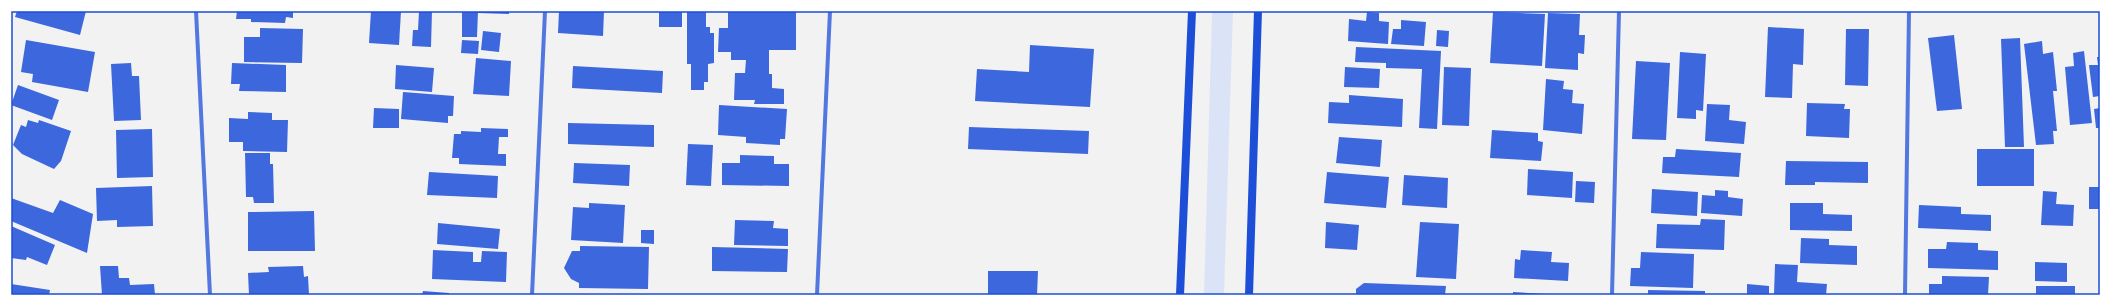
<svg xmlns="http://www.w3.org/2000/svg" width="2111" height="306" font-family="'Playfair Display',serif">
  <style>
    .green { fill: #dbe4f7 }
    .building { fill: #3d67dc }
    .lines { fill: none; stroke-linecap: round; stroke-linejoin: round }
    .minor { stroke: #5277de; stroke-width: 4 }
    .secondary { stroke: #1d4ed8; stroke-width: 8 }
    .neatline { fill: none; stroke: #1d4ed8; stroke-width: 1.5 }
  </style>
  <rect width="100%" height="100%" fill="#f2f2f2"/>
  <path class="green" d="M1212 11H1233L1224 295H1204Z"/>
  <g class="building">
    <path d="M17 11H86L80 35 15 17Z"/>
    <path d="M237 11H293V18L286 17 285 23 251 22V19H236Z"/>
    <path d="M371 11H401L399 45 369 43Z"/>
    <path d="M419 11H432L431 47 412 46 413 30H418Z"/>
    <path d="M462 11H478L477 37H462Z"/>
    <path d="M478 11H509V14L478 13Z"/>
    <path d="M559 11H604L603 36 558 33Z"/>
    <rect x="659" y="11" width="23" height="16"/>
    <path d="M687 11H706V27H710V33H714V63L708 64V82H704V90H691V64H687Z"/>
    <path d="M728 11H796V50H769V74H772V88L784 89V104H754L755 100H734L735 73H745L746 60H731V52H718L719 28H728Z"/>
    <path d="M1367 12 1379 13V21L1389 22 1388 44 1348 41 1349 19 1366 21Z"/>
    <path d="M1493 12 1545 14 1542 66 1490 63Z"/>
    <path d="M1548 13 1580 14 1579 35H1585L1584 54 1578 53V70L1545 68Z"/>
    <path d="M1401 20 1426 22 1424 46 1391 44 1393 29H1401Z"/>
    <path d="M1768 27 1804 29 1803 65 1793 64 1792 98 1765 97Z"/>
    <path d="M260 28 303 29 302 63 244 62V37H260Z"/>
    <path d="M1846 29H1869L1868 86 1845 85Z"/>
    <path d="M1437 30 1449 31 1448 47 1436 46Z"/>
    <path d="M483 31 501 33 499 52 481 50Z"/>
    <path d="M1954 35 1962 109 1937 111 1928 38Z"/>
    <path d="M2020 38 2024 147H2005L2001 39Z"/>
    <path d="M26 40 95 52 88 92 32 82 33 74 21 72Z"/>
    <path d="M462 40 479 41 478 54 461 53Z"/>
    <path d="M2042 41 2043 54 2053 52 2057 91H2053L2057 131H2053L2054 144 2036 145 2024 44Z"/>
    <path d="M1030 45 1094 49 1090 107 975 101 977 69 1029 72Z"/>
    <path d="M1356 47 1441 51 1437 129 1419 128 1422 69 1386 68V63L1355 62Z"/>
    <path d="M2084 51 2092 123 2070 125 2065 67 2074 66 2073 53Z"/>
    <path d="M1680 52 1706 54 1703 111 1696 110V119L1677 118Z"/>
    <path d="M2097 57H2100V96L2093 97 2089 65H2098Z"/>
    <path d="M476 58 511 61 509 96 473 94Z"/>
    <path d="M1636 61 1670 63 1666 140 1632 139Z"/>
    <path d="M131 63 132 76H139L141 120 114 121 111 64Z"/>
    <path d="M232 63 286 65V92L239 91 240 84H231Z"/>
    <path d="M396 65 434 68 432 92 395 89Z"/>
    <path d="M573 66 663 71 662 93 572 88Z"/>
    <path d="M1345 67 1380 69 1379 88 1344 87Z"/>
    <path d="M1444 67 1471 68 1469 126 1442 125Z"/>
    <path d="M1546 79 1564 81 1563 89 1573 90 1572 103 1584 104 1582 134 1543 130Z"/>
    <path d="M18 85 59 100 52 120 11 105Z"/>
    <path d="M403 92 454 96 453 116H448V123L401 119Z"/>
    <path d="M1349 95 1403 99 1402 127 1328 123 1329 102 1349 103Z"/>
    <path d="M1807 103 1845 104 1844 109H1850L1849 138 1806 136Z"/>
    <path d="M1707 104 1730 105 1729 120 1746 122 1744 144 1705 141Z"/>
    <path d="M719 105 787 109 785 139H780V145L746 143V137L718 135Z"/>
    <path d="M374 108 399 109V128H373Z"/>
    <path d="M2100 108V128H2096L2094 109Z"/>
    <path d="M248 112 272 113V120H288L287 152 243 151V142H229V118L248 119Z"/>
    <path d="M28 120 38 123 39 120 71 131 61 161 54 169 22 154 13 145 21 125 26 127Z"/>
    <path d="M568 123 654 125V147L568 144Z"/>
    <path d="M969 127 1089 131 1088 154 968 149Z"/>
    <path d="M481 128 508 129V137H499L498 154H506V166L459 164V158H452L454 134H461V131L481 132Z"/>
    <path d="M152 129 153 177 117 178 116 130Z"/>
    <path d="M1492 130 1538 133V141L1543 142 1541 161 1490 158Z"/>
    <path d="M1339 137 1382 140 1380 167 1336 163Z"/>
    <path d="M688 144 713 145 711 186 686 185Z"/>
    <path d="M1676 149 1741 153 1739 177 1662 173 1663 157H1675Z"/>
    <rect x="1977" y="149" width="57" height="37"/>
    <path d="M245 153H270V164H273L274 203H254L253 197H246Z"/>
    <path d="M740 155 774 156V164H789V186L722 185V163H740Z"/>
    <path d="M1786 161 1868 162V183L1815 182V185H1785Z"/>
    <path d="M574 163 630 165 629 186 573 183Z"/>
    <path d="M1528 169 1573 172 1572 198 1527 195Z"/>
    <path d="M429 172 498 176 497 198 427 195Z"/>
    <path d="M1327 172 1389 177 1386 208 1324 203Z"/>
    <path d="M1404 175 1448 178 1447 208 1402 205Z"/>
    <path d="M1576 181 1595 182 1594 203 1575 202Z"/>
    <path d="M152 186 153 226 117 227V220L97 221 96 188Z"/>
    <rect x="2089" y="187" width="11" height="22"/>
    <path d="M1652 189 1698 192 1697 216 1651 213Z"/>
    <path d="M1715 190 1728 191V197L1743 199 1742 216 1701 213 1702 195 1715 196Z"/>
    <path d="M2043 191 2057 192 2056 204 2074 205 2073 226 2041 225Z"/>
    <path d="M11 198 53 213 60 200 93 214 87 253 11 221Z"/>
    <path d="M589 203 625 205 623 243 571 240 573 207 589 208Z"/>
    <path d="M1790 203H1823V214L1852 215V231L1790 230Z"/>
    <path d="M1919 205 1961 207V214L1991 215V231L1918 228Z"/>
    <path d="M314 211 315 251H248V212Z"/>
    <path d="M1701 219 1725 220 1724 250 1656 248 1657 224 1700 225Z"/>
    <path d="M735 220 774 221 773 228 788 229V246L734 245Z"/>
    <path d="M1326 222 1359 225 1357 250 1325 248Z"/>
    <path d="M1420 222 1459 224 1456 279 1416 277Z"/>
    <path d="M438 223 500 229 498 249 437 244Z"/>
    <path d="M11 226 55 245 47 265 27 257 26 260 11 258Z"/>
    <path d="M641 230H654V244L641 243Z"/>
    <path d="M1801 238 1829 239V245L1857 246V265L1800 263Z"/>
    <path d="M1947 242 1978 243V250L1998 251V270L1928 268V249H1946Z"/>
    <path d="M580 246 649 247 648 289 579 288V283L571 279 564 268 572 251H580Z"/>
    <path d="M712 247 788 249 787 272 712 271Z"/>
    <path d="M433 250 473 252V262H481L482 251 507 252 506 282 432 279Z"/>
    <path d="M1521 250 1552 252 1551 262 1569 263 1568 281 1514 278 1515 259 1520 260Z"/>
    <path d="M1641 252 1694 254 1693 288 1630 286 1631 268H1640Z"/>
    <path d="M2035 262 2067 263V282L2035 281Z"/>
    <path d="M1775 264 1798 265 1797 282 1827 284 1826 295H1774Z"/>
    <path d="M100 266H118L119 278H129L130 285 154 284 155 295H102Z"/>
    <path d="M303 266 304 277 308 276 309 295H249L248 273 269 272 268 267Z"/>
    <path d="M988 271H1038L1037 295H988Z"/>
    <path d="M1942 276 1989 277 1988 295H1929V284H1942Z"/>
    <path d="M1364 283 1446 286 1445 295H1356V289Z"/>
    <path d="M11 284 50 290 49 295H11Z"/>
    <path d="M1747 284 1769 286V295H1747Z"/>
    <rect x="2036" y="286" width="39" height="9"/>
    <path d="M1648 290 1705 291V295H1648Z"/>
    <path d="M423 291 449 293V295H422Z"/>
    <path d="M1513 292 1547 294V295H1513Z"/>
  </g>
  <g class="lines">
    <g class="minor">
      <path d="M196 11 210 295"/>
      <path d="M532 295 545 11"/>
      <path d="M817 295 830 11"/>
      <path d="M1612 295 1619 11"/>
      <path d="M1905 295 1909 11"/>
    </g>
    <g class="secondary">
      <path d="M1180 295 1192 11"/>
      <path d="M1249 295 1258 11"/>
    </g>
  </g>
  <rect width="2111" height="306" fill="none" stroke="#ffffff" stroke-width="24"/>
  <rect x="12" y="12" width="2087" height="282" class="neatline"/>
</svg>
